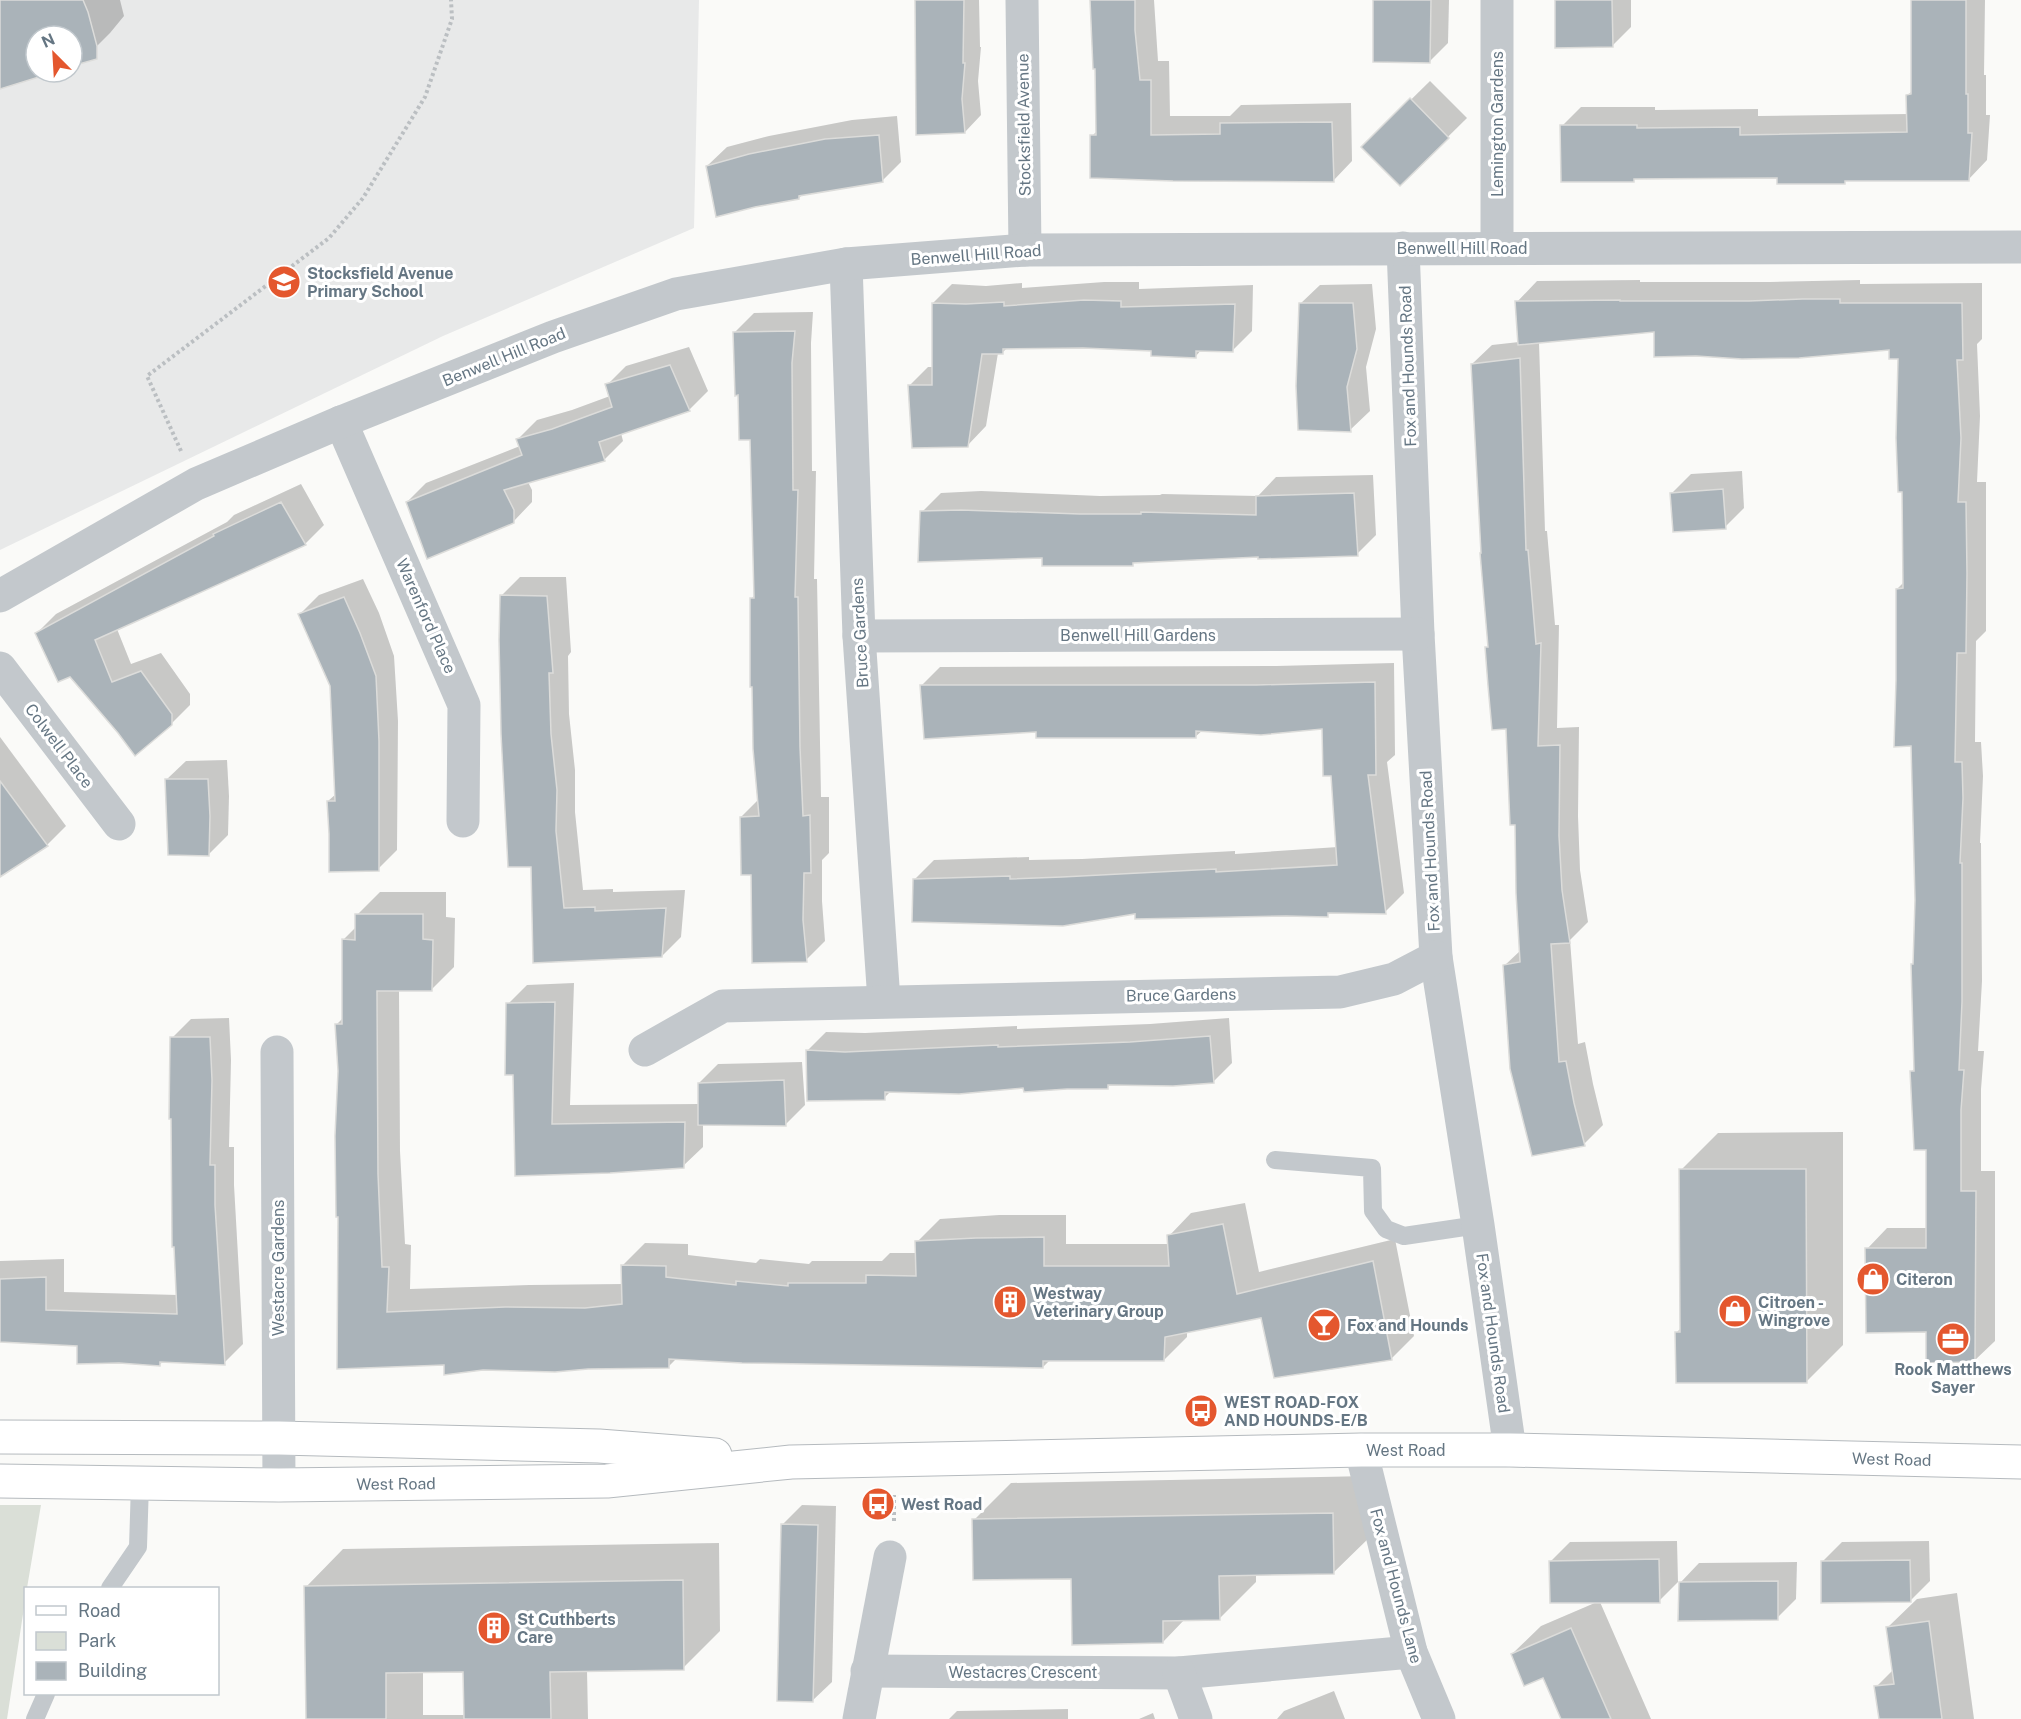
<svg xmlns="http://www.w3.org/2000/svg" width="2021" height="1719" font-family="'Public Sans',sans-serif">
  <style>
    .built { fill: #e8e9e9; fill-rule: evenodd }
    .green { fill: #dadfd7 }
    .shadow { fill: #0003; fill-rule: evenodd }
    .building { fill: #aab3b9; stroke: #dcdcda; stroke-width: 1.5 }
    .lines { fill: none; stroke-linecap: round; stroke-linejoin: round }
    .primary-casing { stroke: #b5babe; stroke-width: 35 }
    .path { stroke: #bbbfc2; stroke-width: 4; stroke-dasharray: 3 3; stroke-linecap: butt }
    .lane { stroke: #c3c8cc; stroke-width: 18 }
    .street { stroke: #c3c8cc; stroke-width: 33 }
    .primary { stroke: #fff; stroke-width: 33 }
    .labels { text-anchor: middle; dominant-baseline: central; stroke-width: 6; stroke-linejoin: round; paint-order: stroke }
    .street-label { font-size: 16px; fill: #657683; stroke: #fff }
    .poi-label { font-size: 16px; font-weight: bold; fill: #657683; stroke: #fff; text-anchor: start }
  </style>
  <rect width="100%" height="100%" fill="#fafaf8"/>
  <path class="built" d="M0 0H699L694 228 443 336 0 550ZM36 36H72V72H36Z"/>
  <path class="green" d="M0 1505H41L27 1588H26L25 1601 7 1719H0Z"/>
  <g class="shadow">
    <path d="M0 0H120L124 16 110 33 81 62 72 65V36H36V72H50L0 88Z"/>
    <path d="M916 0H979L980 47H981L978 81 981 115 965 132Z"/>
    <path d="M1092 0H1154L1158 61H1169L1170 116H1230L1241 105 1351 103 1352 161 1333 181 1092 136 1098 130 1097 67Z"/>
    <path d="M1374 0H1449L1448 43 1429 62Z"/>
    <path d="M1557 0H1631V27L1612 46Z"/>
    <path d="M1913 0H1985L1984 75H1986V115H1990L1987 160 1968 180H1846L1844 182 1779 176 1637 177 1633 181 1562 126 1581 107H1655V110L1758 109V116L1908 114V95L1913 90Z"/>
    <path d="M1430 81 1467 118 1400 184 1363 147Z"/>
    <path d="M897 116 901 162 882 181 803 194 799 198 707 166 727 147 769 136 852 120Z"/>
    <path d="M1640 280V282H1770L1860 280V284L1982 283V339L1977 344 1980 416 1977 482H1986V631L1976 641 1975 742H1981L1983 776 1980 843H1981L1982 981 1978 1051H1984L1981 1089V1171H1995V1341L1974 1361 1928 1331 1867 1249 1887 1228H1928L1927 1148 1912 1071 1915 1068 1912 965 1914 963 1917 900 1913 745 1897 589 1904 582 1899 358 1890 348 1655 330 1539 342 1545 531H1547L1555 625H1559L1557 728 1579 727 1578 816 1580 870 1588 922 1570 940 1578 1044 1585 1042 1593 1084 1603 1125 1584 1144 1504 966 1521 950 1517 823 1507 728 1487 648 1490 645 1472 364 1492 345 1519 342 1517 302 1537 281Z"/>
    <path d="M1104 282H1139V289L1253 285 1252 331 1233 350 1202 349 1196 356 1152 349 1083 347H1008L1002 353H998L986 426 967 446 909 386 928 367H934L933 303 952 284 986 286 1022 283V288Z"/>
    <path d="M1372 284 1376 329 1366 367 1370 411 1350 430 1300 304 1320 285Z"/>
    <path d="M813 312 811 343 812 471H816L814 579H817L821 797H829V853L822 860V901L825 941 806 960 753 873 741 817 759 799 751 599 755 595 752 438 740 393 735 332 754 313Z"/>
    <path d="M689 347 708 391 689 410 621 433 623 441 604 460 528 482 532 490V502L513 522 407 502 426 483 520 446 518 439 537 420 572 410 610 396 607 385 626 366Z"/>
    <path d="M1742 471 1744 508 1725 527 1672 493 1691 474Z"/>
    <path d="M1373 475 1376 535 1357 554 1259 555 1135 561 1132 564 1044 556 922 512 941 493 981 491 1100 496 1160 495 1162 494 1258 496 1276 477Z"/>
    <path d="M301 484 324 525 305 544 117 629 131 664 161 653 190 694V705L171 724 119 732 37 633 56 614 227 522 234 515Z"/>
    <path d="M520 577H566L571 652 568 656 569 714 575 770V812L583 890 613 889V892L685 890 681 937 662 956 534 961 533 865 501 596Z"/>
    <path d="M363 579 379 613 394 656 398 721 397 850 378 869 328 801 336 794 331 686 300 614 319 595Z"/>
    <path d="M1394 663 1395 755 1387 762 1404 893 1385 912H1331L1327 915 1136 912 915 879 934 860 1029 857V860L1082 859 1235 851V854L1338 847 1332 774 1324 727 1203 730 1195 737 1037 731 921 686 940 667 1276 666Z"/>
    <path d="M0 737 66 826 47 845 9 869 0 856Z"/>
    <path d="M227 760 229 796 228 835 208 855 166 780 186 761Z"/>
    <path d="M380 892H446V917L455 918 454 967 432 989H399L400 1151 405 1244 411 1245 410 1289 529 1285 623 1284 622 1266 645 1243 688 1244V1255L756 1263 760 1259 809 1264 812 1261H882L890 1253H917V1242L940 1219 999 1215H1066V1244H1169V1236L1191 1213 1245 1203 1259 1272 1395 1239 1414 1336 1391 1359 1263 1316 1187 1331V1337L1164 1360H1050L1043 1367 677 1358 668 1367 445 1363 338 1367 339 1071 337 1024 343 1018V940L357 926V915Z"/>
    <path d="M574 983 570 1105 699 1104V1083L718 1064 802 1062 805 1105 786 1124H703V1147L683 1166 516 1175 514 1074 508 1004 527 985Z"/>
    <path d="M229 1018 231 1060 229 1147H234V1185L243 1344 224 1363 164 1361 159 1365 78 1345 0 1340V1261L64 1259V1292L178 1295 172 1038 191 1019Z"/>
    <path d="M1229 1018 1232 1063 1213 1082 1112 1083 1107 1088 1025 1086 891 1091 884 1098 807 1051 826 1032 865 1033 1017 1026V1029L1150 1024Z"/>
    <path d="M1843 1132V1345L1806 1382 1676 1333 1681 1328V1170L1718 1133Z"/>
    <path d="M1370 1476 1371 1536 1333 1573 1256 1574V1582L1219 1619H1185L1163 1642 1072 1577 974 1520 1011 1483Z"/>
    <path d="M802 1505 836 1506 832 1682 812 1701 783 1524Z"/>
    <path d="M1677 1541 1678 1582 1659 1601 1600 1602 1651 1719H1562L1544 1676 1512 1654 1541 1626 1597 1602 1551 1561 1570 1542Z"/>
    <path d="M1929 1541 1930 1581 1910 1601 1823 1561 1842 1542Z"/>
    <path d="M719 1543 720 1631 683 1668 587 1670 588 1719H308L306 1587 343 1549ZM423 1671H465V1715H423Z"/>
    <path d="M1797 1562 1796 1599 1777 1618 1680 1583 1699 1563Z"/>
    <path d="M1957 1593 1974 1719H1880L1876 1687 1894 1669 1888 1627 1917 1599Z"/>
    <path d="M1334 1691 1345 1719H1277L1284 1711Z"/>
    <path d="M1068 1709V1719H949L957 1711Z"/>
    <path d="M1153 1713 1155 1719H1139Z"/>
  </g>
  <g class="building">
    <path d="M0 0H83L88 12 97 46V59L72 66V36H36V72H55L0 89Z"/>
    <path d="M915 0H964L963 63H965L962 99 965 133 916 135Z"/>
    <path d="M1090 0H1135V30L1140 80H1151V135L1220 134V123L1332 122 1334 182 1173 181 1090 178V135H1096L1095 69H1093Z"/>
    <path d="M1373 0H1431L1430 63 1373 62Z"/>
    <path d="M1555 0H1612L1613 47 1555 48Z"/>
    <path d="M1911 0H1966V94H1968V133H1972L1969 181H1845V184H1777V178L1634 179V182H1561L1560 125H1637V128L1740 127V135L1907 132 1906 95 1911 94Z"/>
    <path d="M1410 98 1449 138 1400 186 1361 147Z"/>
    <path d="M879 135 883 182 799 196V199L755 207 716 217 706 166 749 154 825 139Z"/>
    <path d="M1802 299H1840V303H1962L1963 360H1957L1961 438 1958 502H1966L1967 573 1966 653H1957L1955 762H1962L1963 798 1960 863H1962V1002L1959 1070H1964L1961 1110V1191H1976L1975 1362 1926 1363V1332L1866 1333 1865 1248H1926V1150H1914L1910 1071H1914L1911 964H1913L1915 900 1911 746 1894 747 1896 680V589L1903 588 1902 492H1898L1896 438 1898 359H1889V350L1799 358 1742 359 1696 356 1654 357V332L1518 345 1515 301 1620 300V301H1749Z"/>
    <path d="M1084 300 1121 301V307L1235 304 1233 352 1196 351V358L1151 356V351L1083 348 1003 349V354H982L968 447 912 448 908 385H932V303L966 304 1004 302V306Z"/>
    <path d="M1299 303H1353L1357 349 1347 387 1351 432 1298 430 1296 386Z"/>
    <path d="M795 331 792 363 793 490H798L795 597H798L800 747 803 816 810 815 811 873H804L803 920 807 962 752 963 751 875H741L740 817 759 816 753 749 752 687H750V598H754L750 440H739L738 395 735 396 733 332Z"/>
    <path d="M1520 358 1526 550H1528L1536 644 1541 643 1538 746 1560 745 1559 836 1562 890 1570 943 1551 944 1559 1062 1566 1061 1574 1103 1585 1146 1532 1156 1510 1069 1503 965 1520 962 1516 893 1515 825H1510L1506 729 1492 730 1488 686 1485 647H1488L1480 553H1481L1471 364Z"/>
    <path d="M670 365 690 411 599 442 605 461 504 490 514 510V523L427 559 406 502 522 455 516 439 552 429 612 407 605 384Z"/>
    <path d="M1723 489 1726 529 1673 532 1670 493Z"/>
    <path d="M1354 493 1358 556 1258 559V557L1133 563V566H1042V558L918 562 920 511 961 510 1080 514H1141V512L1256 515V496Z"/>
    <path d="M281 502 306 545 95 640 112 682 141 671 172 714V725L135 756 118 733 70 677 58 682 35 633 214 536 213 534Z"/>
    <path d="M500 595 547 596 553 673H549L551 734 557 790 556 831 564 908 595 907V911L666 908 662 957 533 963 531 867H508L501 734 499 640Z"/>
    <path d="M344 597 360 633 376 676 379 741V871L329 872V834L327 801H335L330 686 298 614Z"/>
    <path d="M1375 682 1376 775H1368L1386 914 1328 913V917L1286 916 1135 919V914L1063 926 912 922 913 879 1010 876V879L1062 877 1216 869V872L1337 865 1331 776H1323L1322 729 1261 735 1196 731V738H1036V732L924 739 920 685H1256Z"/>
    <path d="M165 779H208L210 816 209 856 168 855Z"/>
    <path d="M0 781 48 846 0 877Z"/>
    <path d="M355 914H423V939L433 940 432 991H377L378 1174 382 1267H389L387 1312 505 1307 585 1308 622 1304 621 1265 666 1266V1277L736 1285V1281L788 1286V1283H866V1275L916 1276 915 1241 976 1238 1044 1237V1266H1169L1167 1235 1223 1224 1237 1294 1373 1261 1392 1360 1274 1378 1261 1318 1165 1337 1164 1361H1043V1368L742 1363 669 1359V1368L588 1369 555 1372 483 1370 444 1375V1365L337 1369 338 1217H336L335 1136 338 1071 335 1024H342V939L355 940Z"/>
    <path d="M555 1002 552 1124 685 1122 684 1168 610 1173 515 1176 513 1075H505L506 1003Z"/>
    <path d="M1210 1036 1214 1083 1173 1086 1108 1085V1089H1067L1024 1092 1023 1088 959 1094 885 1092V1100L807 1101 806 1050 845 1052 998 1045V1047L1130 1042Z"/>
    <path d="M170 1037H210L212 1080 210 1165H215V1205L225 1365 160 1362V1366L119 1363 77 1364V1346L0 1342V1279L46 1277V1310L177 1314 174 1247H172L171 1119H169Z"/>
    <path d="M784 1080 786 1126 698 1125V1083Z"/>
    <path d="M1679 1169H1806L1807 1383H1676L1675 1332H1680Z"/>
    <path d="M1333 1513 1334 1574 1219 1576 1220 1620 1163 1621V1643L1072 1645 1071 1579 973 1580 972 1519Z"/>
    <path d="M781 1524 818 1525 813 1702 777 1701Z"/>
    <path d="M1659 1559 1660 1603H1550L1549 1561Z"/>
    <path d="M1910 1560 1911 1602 1821 1603V1561Z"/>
    <path d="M683 1580 684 1670 550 1672 551 1719H464L463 1672 386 1673V1719H306L304 1586Z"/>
    <path d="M1778 1581V1620L1678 1621 1679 1582Z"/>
    <path d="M1929 1621 1942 1719H1879L1874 1686 1894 1684 1886 1627Z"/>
    <path d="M1571 1628 1611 1719H1561L1543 1678 1524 1686 1511 1654Z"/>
  </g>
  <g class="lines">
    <defs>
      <g id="primary">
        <path d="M0 1437 279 1438 599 1446 715 1455"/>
        <path id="s1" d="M0 1481 279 1485 607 1481 791 1462 1361 1450H1510L2021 1462"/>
      </g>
    </defs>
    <use href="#primary" class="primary-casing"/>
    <g class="path">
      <path d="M181 451 147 376 329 238 363 198 425 97 452 19 451 0"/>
      <path d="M894 1521V1495"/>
    </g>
    <g class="lane">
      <path d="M1275 1160 1372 1168 1373 1211 1386 1229 1404 1236 1478 1225"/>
      <path d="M110 1588 138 1547 140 1484"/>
      <path d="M35 1719 46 1694"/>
    </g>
    <g class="street">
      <path d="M1022 0 1025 250"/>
      <path d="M1497 0V248"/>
      <path d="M1403 248 1418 634 1436 957 1478 1225 1510 1450"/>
      <path d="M846 264 859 636 884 1001"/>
      <path d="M341 422 464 705 463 821"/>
      <path d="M0 596 196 484 341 422 553 337 676 294 846 264 1025 250 2021 247"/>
      <path d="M859 636 1418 634"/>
      <path d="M0 668 119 824"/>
      <path d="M645 1050 723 1006 1340 992 1394 979 1436 957"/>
      <path d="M277 1052 279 1485"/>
      <path d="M1361 1450 1411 1652 1439 1719"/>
      <path d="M867 1671 1179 1673 1411 1652"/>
      <path d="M1179 1673 1196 1719"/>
      <path d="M859 1719 890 1557"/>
    </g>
    <use href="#primary" class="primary"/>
  </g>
  <defs>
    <symbol id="school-disc" viewBox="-11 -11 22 22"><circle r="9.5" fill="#e4572e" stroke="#fff"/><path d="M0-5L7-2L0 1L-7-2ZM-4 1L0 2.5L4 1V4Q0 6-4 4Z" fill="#fff"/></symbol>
    <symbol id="shop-disc" viewBox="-11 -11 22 22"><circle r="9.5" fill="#e4572e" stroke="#fff"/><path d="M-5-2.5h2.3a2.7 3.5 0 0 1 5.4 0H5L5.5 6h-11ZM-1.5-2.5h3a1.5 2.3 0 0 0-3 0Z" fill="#fff"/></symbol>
    <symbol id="building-disc" viewBox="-11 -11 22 22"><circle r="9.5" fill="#e4572e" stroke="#fff"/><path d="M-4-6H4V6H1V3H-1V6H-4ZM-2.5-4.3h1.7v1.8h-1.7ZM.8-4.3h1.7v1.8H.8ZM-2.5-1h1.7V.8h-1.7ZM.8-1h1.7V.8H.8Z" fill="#fff"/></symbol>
    <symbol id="bar-disc" viewBox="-11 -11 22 22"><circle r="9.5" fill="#e4572e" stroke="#fff"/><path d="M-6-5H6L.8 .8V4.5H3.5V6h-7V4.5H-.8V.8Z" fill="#fff"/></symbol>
    <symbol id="office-disc" viewBox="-11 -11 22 22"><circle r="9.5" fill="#e4572e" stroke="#fff"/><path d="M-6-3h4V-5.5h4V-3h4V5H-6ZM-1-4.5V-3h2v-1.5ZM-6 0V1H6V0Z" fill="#fff"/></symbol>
    <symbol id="bus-disc" viewBox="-11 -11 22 22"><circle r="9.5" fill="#e4572e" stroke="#fff"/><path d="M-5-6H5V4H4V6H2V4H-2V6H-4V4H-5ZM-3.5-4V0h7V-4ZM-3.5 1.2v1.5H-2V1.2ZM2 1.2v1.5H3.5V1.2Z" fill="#fff"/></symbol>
  </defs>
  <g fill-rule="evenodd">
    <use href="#school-disc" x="265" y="263" width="38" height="38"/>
    <use href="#shop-disc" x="1854" y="1260" width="38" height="38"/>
    <use href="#building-disc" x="991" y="1283" width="38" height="38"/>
    <use href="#shop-disc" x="1716" y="1292" width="38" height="38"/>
    <use href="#bar-disc" x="1305" y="1306" width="38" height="38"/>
    <use href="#office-disc" x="1934" y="1320" width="38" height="38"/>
    <use href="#bus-disc" x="1182" y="1392" width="38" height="38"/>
    <use href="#bus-disc" x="859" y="1485" width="38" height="38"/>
    <use href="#building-disc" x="475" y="1609" width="38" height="38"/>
  </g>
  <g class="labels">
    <g class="street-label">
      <text transform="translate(1497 124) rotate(-90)">Lemington Gardens</text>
      <text transform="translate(1024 125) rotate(-91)">Stocksfield Avenue</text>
      <text x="1462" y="248">Benwell Hill Road</text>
      <text transform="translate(976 255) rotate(-4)">Benwell Hill Road</text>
      <text transform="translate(504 357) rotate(-22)">Benwell Hill Road</text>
      <text transform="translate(1408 366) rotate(-92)">Fox and Hounds Road</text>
      <text transform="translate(426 616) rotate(66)">Warenford Place</text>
      <text transform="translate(860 633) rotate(-93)">Bruce Gardens</text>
      <text x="1138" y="635">Benwell Hill Gardens</text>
      <text transform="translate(59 746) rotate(53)">Colwell Place</text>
      <text transform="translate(1430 851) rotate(-93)">Fox and Hounds Road</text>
      <text transform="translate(1181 995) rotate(-1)">Bruce Gardens</text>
      <text transform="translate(278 1268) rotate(-90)">Westacre Gardens</text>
      <text transform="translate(1493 1333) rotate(82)">Fox and Hounds Road</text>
      <text stroke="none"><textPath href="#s1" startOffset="1407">West Road</textPath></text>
      <text stroke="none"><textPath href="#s1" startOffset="1893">West Road</textPath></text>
      <text stroke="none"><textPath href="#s1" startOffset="396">West Road</textPath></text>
      <text transform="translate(1396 1586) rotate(75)">Fox and Hounds Lane</text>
      <text x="1023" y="1672">Westacres Crescent</text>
    </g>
    <g class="poi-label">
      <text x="307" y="273">Stocksfield Avenue<tspan x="307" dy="18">Primary School</tspan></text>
      <text x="1896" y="1279">Citeron</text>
      <text x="1033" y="1293">Westway<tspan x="1033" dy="18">Veterinary Group</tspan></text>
      <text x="1758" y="1302">Citroen -<tspan x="1758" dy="18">Wingrove</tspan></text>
      <text x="1347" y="1325">Fox and Hounds</text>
      <text x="1953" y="1369" text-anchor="middle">Rook Matthews<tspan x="1953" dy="18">Sayer</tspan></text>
      <text x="1224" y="1402">WEST ROAD-FOX<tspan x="1224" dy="18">AND HOUNDS-E/B</tspan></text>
      <text x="901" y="1504">West Road</text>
      <text x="517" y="1619">St Cuthberts<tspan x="517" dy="18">Care</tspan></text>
    </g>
  </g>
  <rect x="24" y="1587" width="195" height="108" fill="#ffffff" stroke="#c1c8cd" stroke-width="1.5"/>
  <rect x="36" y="1606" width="30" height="9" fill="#ffffff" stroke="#c1c8cd" stroke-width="1.5"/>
  <text x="78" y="1617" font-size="18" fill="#657683">Road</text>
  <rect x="36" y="1632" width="30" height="18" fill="#dadfd7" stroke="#c1c8cd" stroke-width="1.5"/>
  <text x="78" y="1647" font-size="18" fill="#657683">Park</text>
  <rect x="36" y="1662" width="30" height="18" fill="#aab3b9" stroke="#c1c8cd" stroke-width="1.5"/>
  <text x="78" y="1677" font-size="18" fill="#657683">Building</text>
  <g transform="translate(54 54) rotate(336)"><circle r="28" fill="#ffffff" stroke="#c1c8cd" stroke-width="1.5"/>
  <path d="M0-4.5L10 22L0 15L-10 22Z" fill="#e4572e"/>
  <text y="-9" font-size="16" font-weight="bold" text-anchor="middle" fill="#657683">N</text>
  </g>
</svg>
